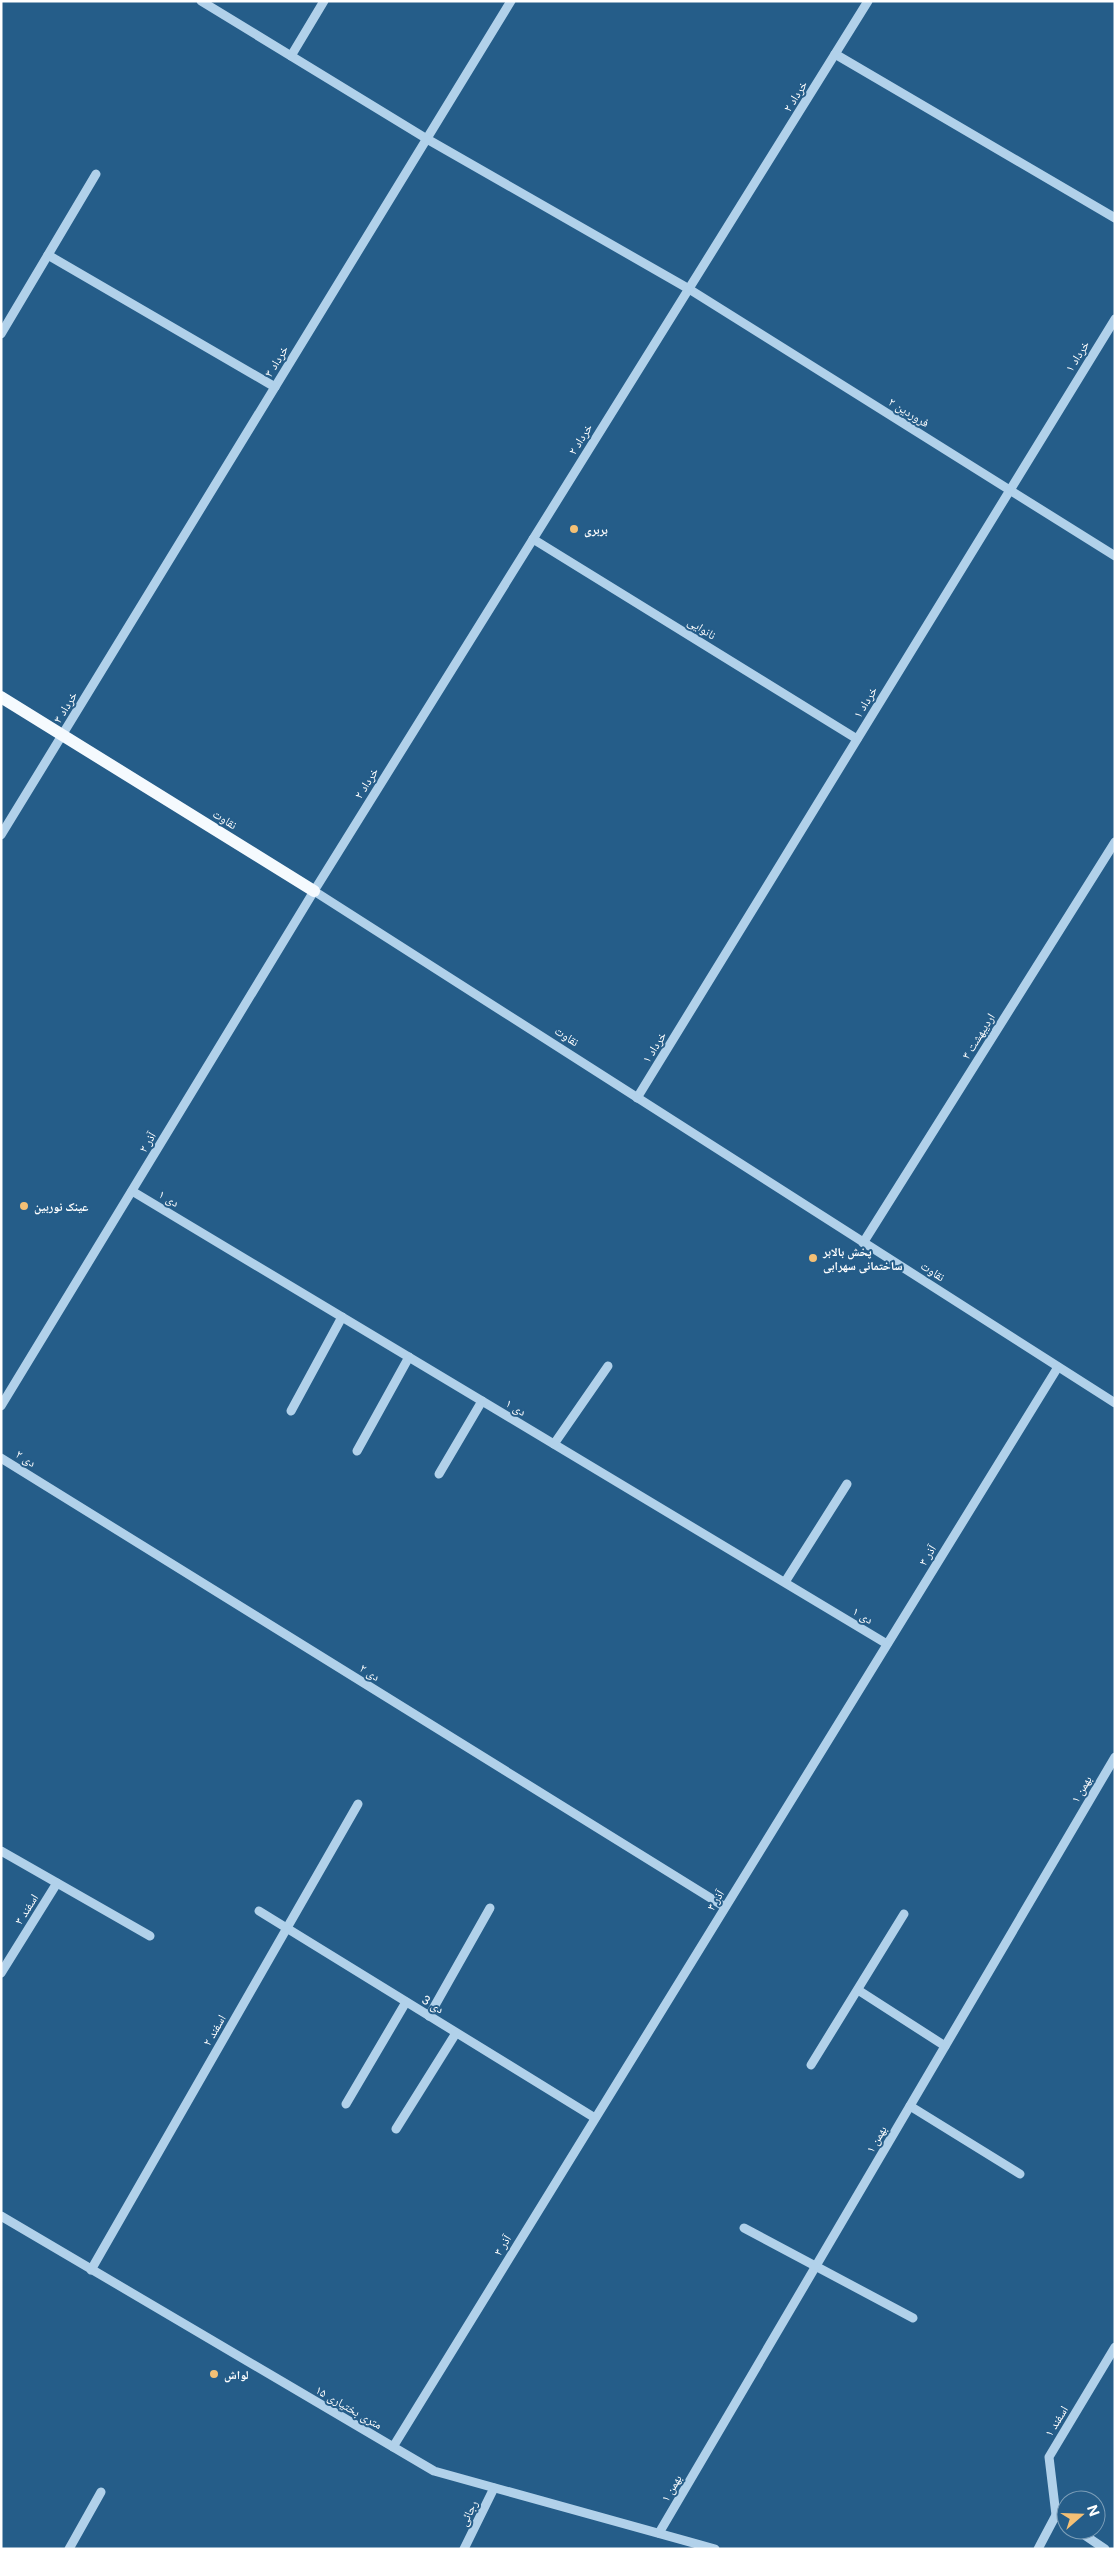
<svg xmlns="http://www.w3.org/2000/svg" width="1116" height="2550" font-family="Inter,'Noto Naskh Arabic',sans-serif">
  <style>
    .lines { fill: none; stroke-linecap: round; stroke-linejoin: round }
    .minor { stroke: #b1d1ea; stroke-width: 9 }
    .major { stroke: #f5fafe; stroke-width: 12 }
    .poi-dot { fill: #f4c075; stroke: #255d89; stroke-width: 2 }
    .labels { text-anchor: middle; dominant-baseline: central; stroke-width: 4; stroke-linejoin: round; paint-order: stroke }
    .street-label { font-size: 12px; fill: #fff; stroke: #255d89 }
    .poi-label { font-size: 12px; font-weight: bold; fill: #fff; stroke: #255d89; text-anchor: start }
  </style>
  <rect width="100%" height="100%" fill="#255d89"/>
  <g class="lines">
    <g class="minor">
      <path d="M201 1 427 139 689 289 1115 556"/>
      <path d="M835 54 1115 218"/>
      <path d="M291 56 324 1"/>
      <path d="M48 255 275 387"/>
      <path d="M1 334 96 174"/>
      <path d="M533 539 857 739"/>
      <path d="M1 835 511 1"/>
      <path d="M314 891 1115 1403"/>
      <path d="M637 1098 1115 319"/>
      <path d="M132 1191 887 1644"/>
      <path d="M863 1243 1115 842"/>
      <path d="M1 1406 314 891 868 1"/>
      <path d="M291 1411 342 1317"/>
      <path d="M554 1444 608 1366"/>
      <path d="M357 1451 409 1357"/>
      <path d="M1 1458 725 1907"/>
      <path d="M439 1474 482 1401"/>
      <path d="M785 1582 847 1484"/>
      <path d="M1 1851 150 1936"/>
      <path d="M259 1911 595 2118"/>
      <path d="M1 1973 57 1883"/>
      <path d="M858 1990 945 2046"/>
      <path d="M429 2016 490 1908"/>
      <path d="M811 2065 904 1914"/>
      <path d="M346 2104 406 2002"/>
      <path d="M910 2106 1020 2174"/>
      <path d="M396 2129 456 2033"/>
      <path d="M1 2216 434 2471 715 2549"/>
      <path d="M744 2228 913 2318"/>
      <path d="M91 2270 358 1804"/>
      <path d="M393 2447 1058 1367"/>
      <path d="M1056 2515 1049 2457 1115 2347"/>
      <path d="M1077 2530 1105 2549"/>
      <path d="M659 2533 1115 1757"/>
      <path d="M69 2549 101 2492"/>
      <path d="M464 2549 494 2488"/>
      <path d="M1038 2549 1056 2515 1066 2522"/>
    </g>
    <path class="major" d="M1 697 314 891"/>
  </g>
  <g class="poi-dot">
    <circle cx="574" cy="529" r="5"/>
    <circle cx="24" cy="1206" r="5"/>
    <circle cx="813" cy="1258" r="5"/>
    <circle cx="214" cy="2374" r="5"/>
  </g>
  <g class="labels">
    <g class="street-label">
      <text transform="translate(795 96) rotate(-58)">خرداد ۲</text>
      <text transform="translate(1077 356) rotate(-58)">خرداد ۱</text>
      <text transform="translate(276 361) rotate(-59)">خرداد ۳</text>
      <text transform="translate(909 412) rotate(32)">فروردین ۲</text>
      <text transform="translate(580 439) rotate(-58)">خرداد ۲</text>
      <text transform="translate(702 628) rotate(32)">نانوایی</text>
      <text transform="translate(865 702) rotate(-59)">خرداد ۱</text>
      <text transform="translate(65 707) rotate(-59)">خرداد ۳</text>
      <text transform="translate(366 783) rotate(-58)">خرداد ۲</text>
      <text transform="translate(225 819) rotate(32)">نقاوت</text>
      <text transform="translate(567 1036) rotate(33)">نقاوت</text>
      <text transform="translate(978 1036) rotate(-58)">اردیبهشت ۳</text>
      <text transform="translate(654 1047) rotate(-58)">خرداد ۱</text>
      <text transform="translate(147 1142) rotate(-59)">آذر ۲</text>
      <text transform="translate(169 1198) rotate(31)">دی ۱</text>
      <text transform="translate(933 1271) rotate(33)">نقاوت</text>
      <text transform="translate(516 1407) rotate(31)">دی ۱</text>
      <text transform="translate(26 1458) rotate(32)">دی ۲</text>
      <text transform="translate(927 1555) rotate(-58)">آذر ۳</text>
      <text transform="translate(863 1615) rotate(31)">دی ۱</text>
      <text transform="translate(370 1672) rotate(32)">دی ۲</text>
      <text transform="translate(1081 1789) rotate(-60)">بهمن ۱</text>
      <text transform="translate(715 1900) rotate(-58)">آذر ۳</text>
      <text transform="translate(26 1909) rotate(-58)">اسفند ۳</text>
      <text transform="translate(433 2004) rotate(31)">دی 3</text>
      <text transform="translate(214 2030) rotate(-60)">اسفند ۲</text>
      <text transform="translate(876 2139) rotate(-60)">بهمن ۱</text>
      <text transform="translate(502 2245) rotate(-58)">آذر ۳</text>
      <text transform="translate(349 2407) rotate(30)">۱۵ متری بختیاری</text>
      <text transform="translate(1056 2421) rotate(-59)">اسفند ۱</text>
      <text transform="translate(671 2488) rotate(-60)">بهمن ۱</text>
      <text transform="translate(468 2513) rotate(-64)">رجائی</text>
    </g>
    <g class="poi-label">
      <text x="584" y="529">بربری</text>
      <text x="34" y="1206">عینک نوربین</text>
      <text x="823" y="1251">پخش بالابر<tspan x="823" dy="14">ساختمانی سهرابی</tspan></text>
      <text x="224" y="2374">لواش</text>
    </g>
  </g>
  <rect width="1116" height="2550" fill="none" stroke="#ffffff" stroke-width="5"/>
  <g transform="translate(1081 2515) rotate(70)"><circle r="24" fill="#255d89" stroke="#7c9eb8"/>
  <path d="M0-4L9 19L0 12L-9 19Z" fill="#f4c075"/>
  <text y="-8" font-size="14" font-weight="bold" text-anchor="middle" fill="#ffffff">N</text>
  </g>
</svg>
